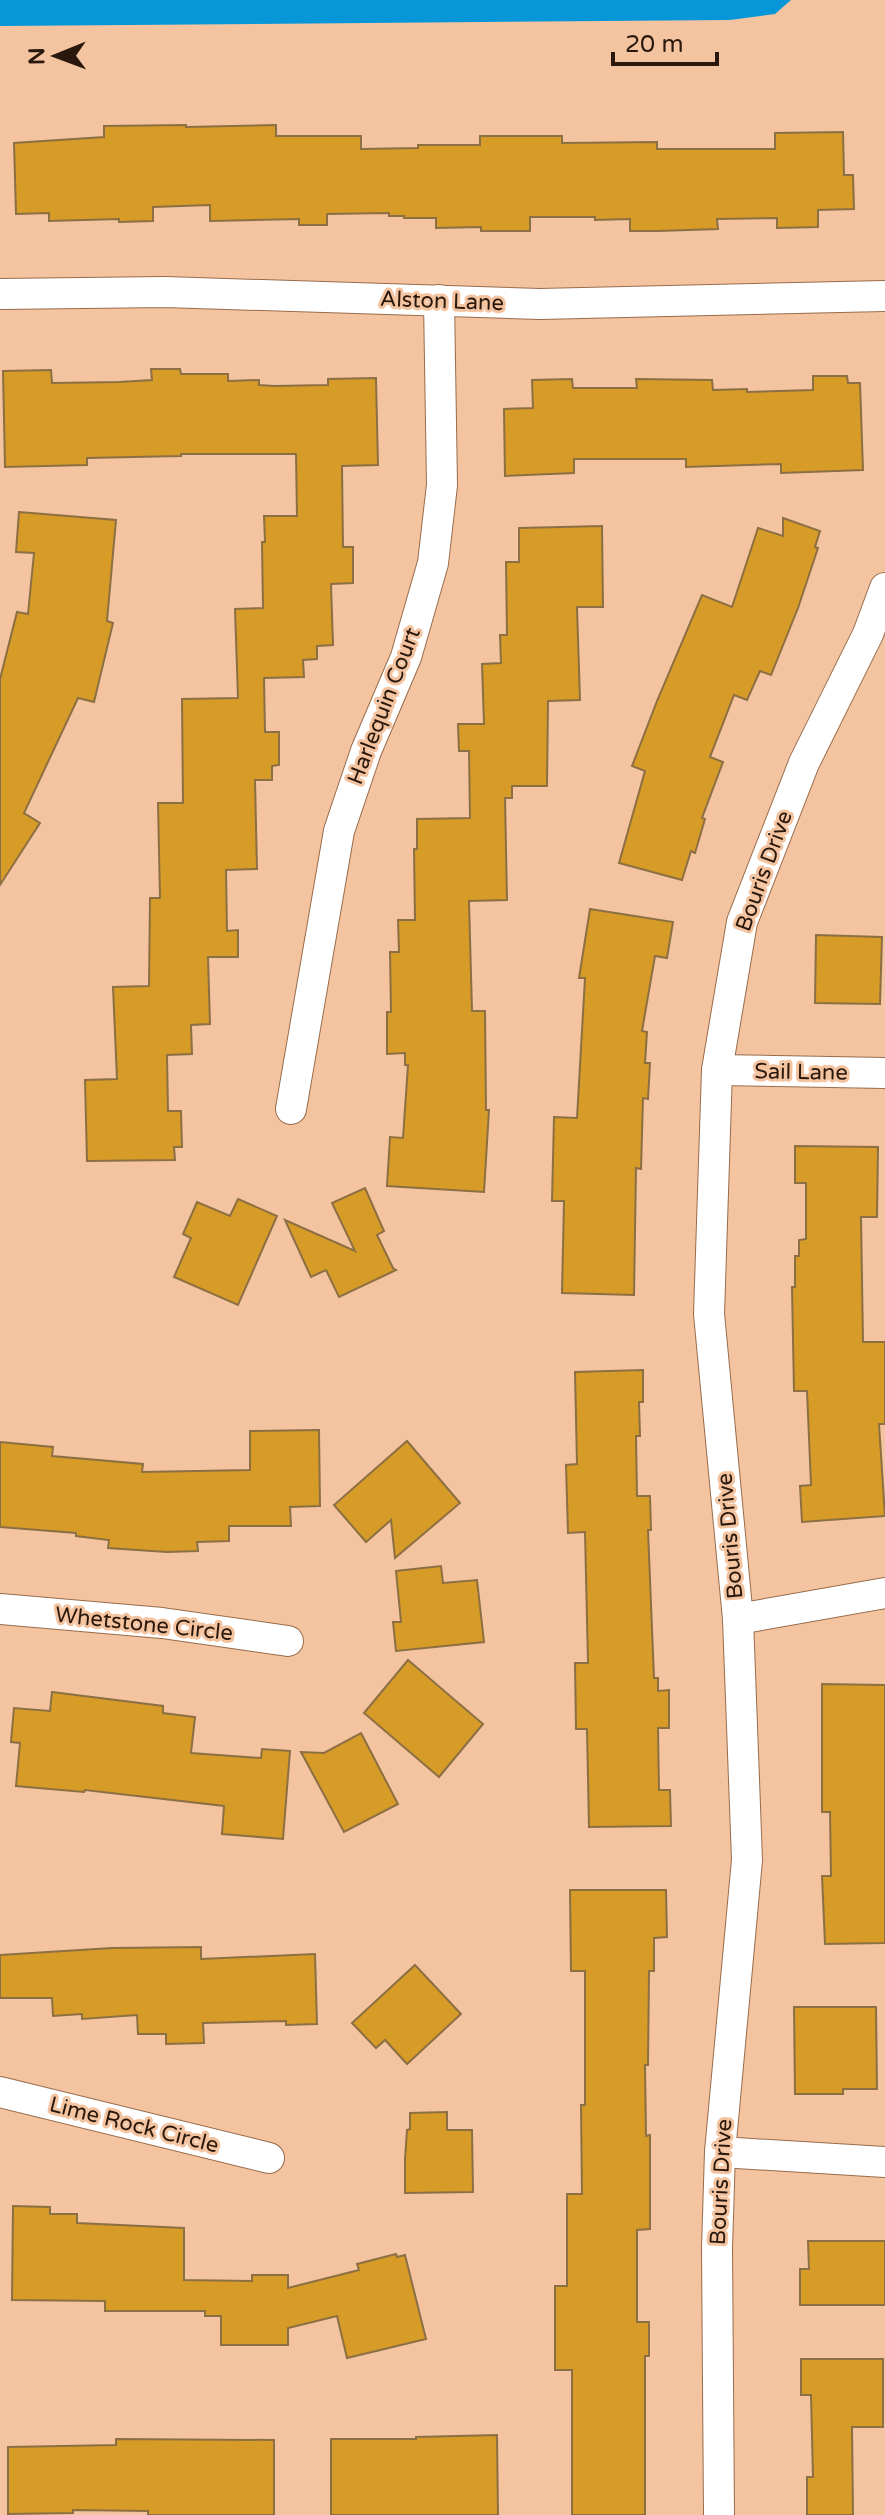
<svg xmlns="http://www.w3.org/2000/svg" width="885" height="2515" font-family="'Varela Round',sans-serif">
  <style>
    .water { fill: #0797d8 }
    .building { fill: #d79b27; stroke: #8c6f42; stroke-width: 2 }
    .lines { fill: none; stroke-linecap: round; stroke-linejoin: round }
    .street-casing { stroke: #976c4c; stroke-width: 32 }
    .street { stroke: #fff; stroke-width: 30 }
    .labels { text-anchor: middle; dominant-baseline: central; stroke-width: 6; stroke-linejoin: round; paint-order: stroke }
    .street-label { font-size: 22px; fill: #29180b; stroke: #f4c4a1 }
  </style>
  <rect width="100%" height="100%" fill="#f4c4a1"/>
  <path class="water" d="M0 0H791L775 14 730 20 0 26Z"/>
  <g class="building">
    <path d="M186 125V127L276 125V136H361V149L418 148V145H480V136H562V143L657 142V149H775V133L843 132 844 175H853L854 209 818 210V227L777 228V218L717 219 718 229 658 231H630V219L595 220V217H530V231H481V227L436 228V218H404V216H389V213L327 214V225H299V219L210 221V205L153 207V221L119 222V219L49 221V213L16 214 14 143 104 137V126Z"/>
    <path d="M151 369H180L181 374H228V381L259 380V385L274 386 328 385V379L376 378 378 465 342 466 343 547H353V583L331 584 333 645 317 646V659L303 660 304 677 264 678 265 732H279V765L272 766V780H255L257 869 226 870 227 931 238 930V957H208L210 1024 191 1025 192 1054 167 1055 168 1111H181L182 1147H174L175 1160 87 1161 85 1080 117 1079 113 987 149 986 150 898H160L158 803H183L182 699 238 698 235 609 263 608 262 542H265L264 516H297L296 454H181V456L87 458V465L5 467 3 371 51 370 52 383 119 382 152 380Z"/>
    <path d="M813 376H847L848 383H860L863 470 781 473V464L686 467V459H574V473L505 476 504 409 533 408 532 380 572 379 573 388H637L636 379 712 380 713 390 747 389V392L813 390Z"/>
    <path d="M19 512 116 520 107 621 113 623 94 702 78 698 24 813 40 823 0 885V679L17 612 28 614 34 553 16 552Z"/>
    <path d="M783 518 820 531 815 547 818 548 798 608 771 675 760 671 747 700 734 695 710 757 723 762 702 818 705 819 695 853 691 851 682 880 619 863 645 771 632 766 657 701 702 595 732 607 758 528 783 536Z"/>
    <path d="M602 526 603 607H577L580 700 548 701 547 786H512V798H505L507 900 469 901 472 1011H485L486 1110H489L484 1192 387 1186 390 1137 403 1138 408 1065H405V1053L387 1054V1012H391L390 952H399L398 920H415L414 849H417V819L470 818 469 751H459L458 724H484L482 664 501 663 500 635H507L506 562H519V528Z"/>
    <path d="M590 909 673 922 667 958 655 956 642 1031 647 1032 645 1063H650L648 1099 643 1098 641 1169 636 1168 634 1295 562 1293 564 1201H552L554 1117 577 1118 585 978H579Z"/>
    <path d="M816 935 882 937 880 1004 815 1003Z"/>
    <path d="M795 1146 878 1147 877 1217H861L863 1342H885V1424H879L885 1516 802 1522 800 1486 811 1485 807 1391H794L792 1287H795V1256H799V1240L806 1239V1183H795Z"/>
    <path d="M365 1188 384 1231 377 1235 393 1268 396 1270 339 1297 326 1270 311 1277 285 1220 355 1251 332 1203Z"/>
    <path d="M238 1199 277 1216 238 1305 174 1277 191 1238 183 1234 197 1202 230 1216Z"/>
    <path d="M643 1370V1402H639L640 1436H636L637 1496H650L651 1530H648L654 1678H658V1691L669 1690V1728H658L659 1790H670L671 1826 589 1827 587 1729H576L575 1663H588L585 1532 568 1533 566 1465 577 1464 575 1372Z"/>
    <path d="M319 1430 320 1506 290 1507 291 1526H229V1541L197 1542 198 1551 167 1552 108 1548 109 1540 76 1536V1533L0 1527V1442L53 1447 52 1456 143 1464 142 1472 250 1470V1431Z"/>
    <path d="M407 1441 460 1503 395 1558 391 1520 366 1542 334 1505Z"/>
    <path d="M441 1566 443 1583 477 1580 484 1642 396 1651 393 1622H401L396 1571Z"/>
    <path d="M408 1660 483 1724 439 1777 364 1713Z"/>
    <path d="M822 1684 885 1685V1943L825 1944 822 1876H831L830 1812H822Z"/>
    <path d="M52 1692 163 1706V1713L195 1717 191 1753 261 1758 262 1749 290 1751 283 1839 222 1834 224 1806 85 1790 84 1792 16 1786 20 1743 11 1742 14 1708 50 1711Z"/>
    <path d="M361 1733 398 1804 344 1832 301 1752 324 1753Z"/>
    <path d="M570 1890H666L667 1937 654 1938V1971H649L648 2065H645L646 2136 650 2135V2229L637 2230V2322H649V2356H645V2515H572V2370H555V2286H567V2194H582L581 2105H585V1971H571Z"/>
    <path d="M201 1947V1959L315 1954 317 2024 286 2025V2021L203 2023 204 2043 166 2044V2034H138L137 2015 82 2019V2014L53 2016 52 1998H0V1955L112 1948Z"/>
    <path d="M415 1965 461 2014 407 2064 385 2040 376 2048 352 2023Z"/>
    <path d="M794 2007H876L877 2089H843V2094H795Z"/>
    <path d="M447 2112V2130H472L473 2192 405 2193V2159L407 2130 410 2129V2113Z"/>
    <path d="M13 2206 50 2207V2214H77V2223L184 2228V2280L252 2281V2275H288V2288L359 2270 357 2264 396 2254 397 2257 405 2255 426 2339 347 2358 337 2316 288 2328V2345H221V2316H205V2311H105V2301L12 2300Z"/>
    <path d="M808 2241H885V2305H800V2269H809Z"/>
    <path d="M801 2359H883V2427H852L853 2515H807V2477H813L811 2395H801Z"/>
    <path d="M497 2435 498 2515H331V2439H416V2437Z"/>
    <path d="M116 2439 274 2440V2515H148V2511L73 2510V2513L8 2514V2447L116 2445Z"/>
  </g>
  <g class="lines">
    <defs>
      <g id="street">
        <path d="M0 294 165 292 540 304 885 296"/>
        <path d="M717 1070 885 1073"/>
        <path d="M291 1109 339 831 366 751 406 657 433 563 442 485 439 300"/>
        <path d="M0 1609 162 1623 288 1641"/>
        <path d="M738 1619 885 1593"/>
        <path d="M0 2092 269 2158"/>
        <path d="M720 2152 885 2162"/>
        <path d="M719 2515 717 2248 720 2152 747 1860 738 1619 709 1314 717 1070 742 922 804 763 868 634 885 588"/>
      </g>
    </defs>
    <use href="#street" class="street-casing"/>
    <use href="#street" class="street"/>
  </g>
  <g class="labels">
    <g class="street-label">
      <text transform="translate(442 301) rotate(2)">Alston Lane</text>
      <text transform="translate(384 706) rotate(-69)">Harlequin Court</text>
      <text transform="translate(764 871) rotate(-70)">Bouris Drive</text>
      <text transform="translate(801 1072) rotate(1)">Sail Lane</text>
      <text transform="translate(730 1536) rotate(-95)">Bouris Drive</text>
      <text transform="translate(144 1624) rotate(6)">Whetstone Circle</text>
      <text transform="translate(134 2125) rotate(14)">Lime Rock Circle</text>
      <text transform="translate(721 2182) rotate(-87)">Bouris Drive</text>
    </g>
  </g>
  <g transform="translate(56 56) rotate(269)" stroke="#f4c4a1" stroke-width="6" paint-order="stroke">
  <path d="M0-6L14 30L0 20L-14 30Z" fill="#29180b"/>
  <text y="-12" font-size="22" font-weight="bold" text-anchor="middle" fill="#29180b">N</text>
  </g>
  <path d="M613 52v12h104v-12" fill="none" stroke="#29180b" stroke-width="4"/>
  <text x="625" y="52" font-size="24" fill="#29180b" stroke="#f4c4a1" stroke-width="6" paint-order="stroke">20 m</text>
</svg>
